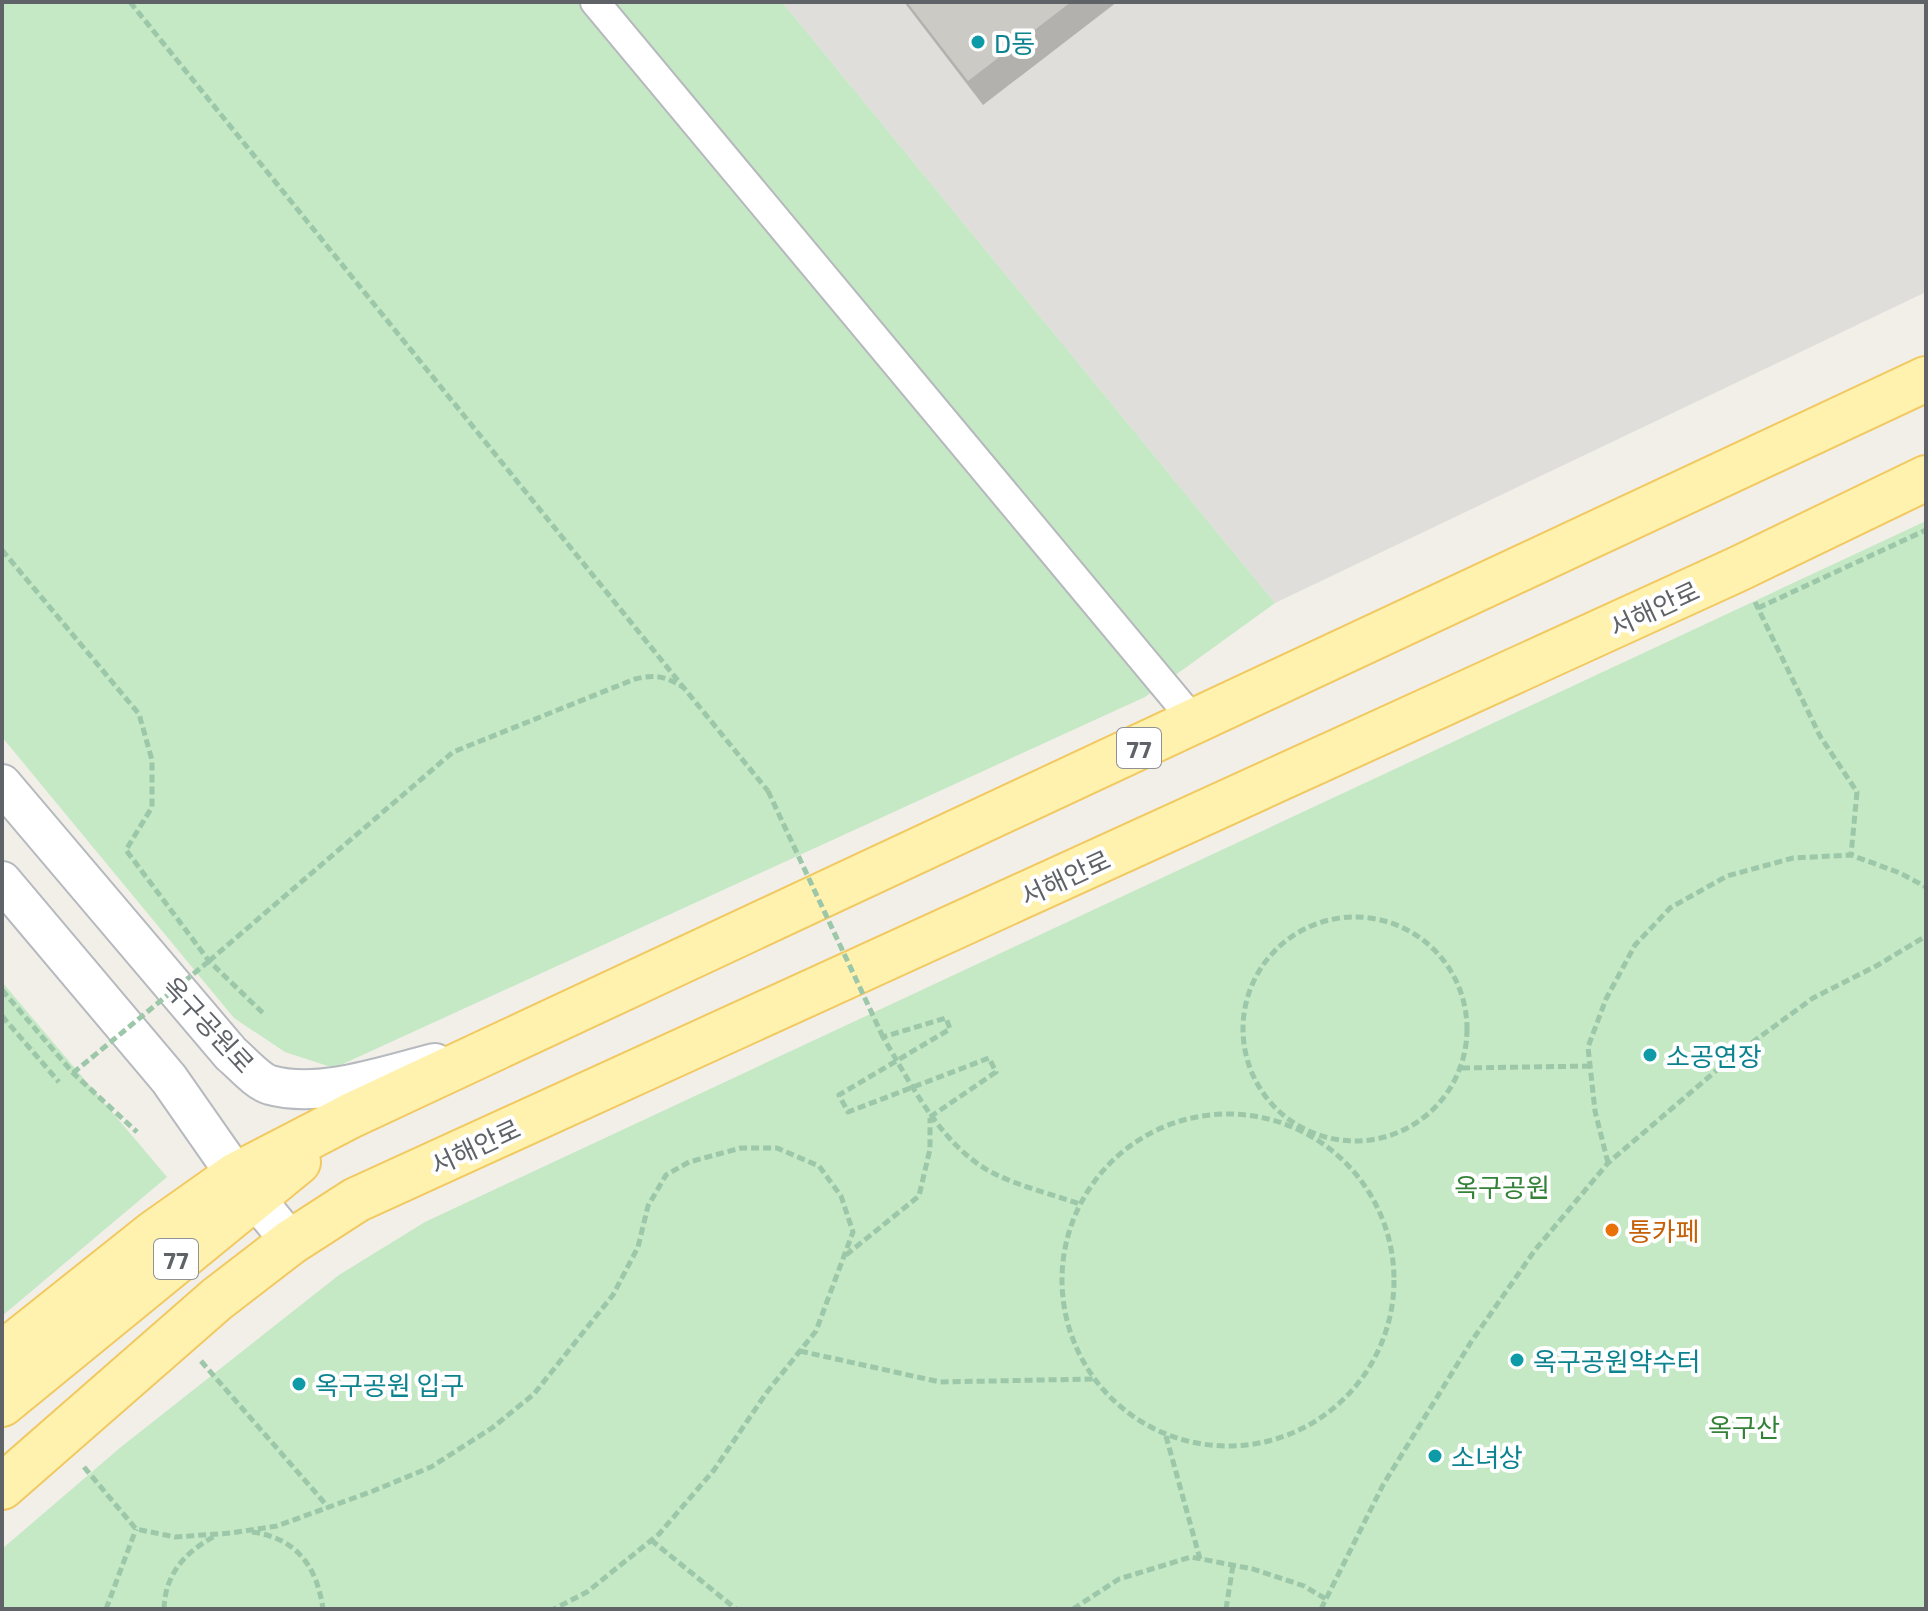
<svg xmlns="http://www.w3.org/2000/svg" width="1928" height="1611" font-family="'Exo 2','Noto Sans KR',sans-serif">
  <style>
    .industrial { fill: #e0deda }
    .green { fill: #c5e8c5 }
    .shadow { fill: #0003 }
    .building { fill: #cccac5 }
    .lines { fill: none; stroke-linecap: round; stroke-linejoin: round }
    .street-casing { stroke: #b5b8bc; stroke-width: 32 }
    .secondary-casing { stroke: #b6babf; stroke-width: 42 }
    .primary-casing { stroke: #f2c960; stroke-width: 48 }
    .path { stroke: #9cc7a9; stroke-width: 5; stroke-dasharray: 8 4; stroke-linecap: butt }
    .street { stroke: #fff; stroke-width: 28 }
    .secondary { stroke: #fff; stroke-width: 38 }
    .primary { stroke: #fff2af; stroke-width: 44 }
    .path-bridge { stroke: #9cc7a9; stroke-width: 5; stroke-dasharray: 8 4; stroke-linecap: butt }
    .culture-dot { fill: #0f9aa8; stroke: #fff; stroke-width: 3 }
    .food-dot { fill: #e8710a; stroke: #fff; stroke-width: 3 }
    .labels { text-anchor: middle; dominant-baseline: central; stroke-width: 8; stroke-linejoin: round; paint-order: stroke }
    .shield { fill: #fff; stroke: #8f9295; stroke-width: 2 }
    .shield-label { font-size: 24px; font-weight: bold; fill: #5f6368 }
    .culture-label { font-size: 26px; fill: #0d838f; stroke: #fff; text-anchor: start }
    .street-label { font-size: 26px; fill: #5f6368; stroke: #fff }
    .park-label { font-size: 26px; fill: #348238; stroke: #fff }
    .food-label { font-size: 26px; fill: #c56008; stroke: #fff; text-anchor: start }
  </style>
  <rect width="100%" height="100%" fill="#f1efe8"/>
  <path class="industrial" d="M782 2H1926V292L1275 603Z"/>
  <g class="green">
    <path d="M2 2H782L1275 603 1145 697 334 1068 285 1052 234 1018 2 737Z"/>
    <path d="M1926 521V1609H2V1549L121 1447 339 1275 425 1222Z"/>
    <path d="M2 982 167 1177 2 1316Z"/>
  </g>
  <path class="shadow" d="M904 2H1117L983 105Z"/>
  <path class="building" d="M907 2H1071L968 81Z"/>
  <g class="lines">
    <defs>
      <path id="street" d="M595 2 1195 722"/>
      <g id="secondary">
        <path d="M2 784 231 1054C242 1063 257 1081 270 1085 320 1099 386 1075 435 1063"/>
        <path d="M2 881 169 1079 236 1175 291 1242"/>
      </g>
      <g id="primary">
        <path d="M2 1354 154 1233 236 1175 352 1115 1926 379"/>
        <path d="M2 1404 298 1162"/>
        <path d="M2 1487 217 1299 291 1242 356 1200 1738 569 1926 478"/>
      </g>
    </defs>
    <use href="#street" class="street-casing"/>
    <use href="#secondary" class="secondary-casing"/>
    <use href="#primary" class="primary-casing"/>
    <g class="path">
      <path d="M130 2 684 688"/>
      <path d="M2 550 139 714 152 760V807L126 850 209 961 265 1015"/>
      <path d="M1755 602 1820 736 1857 792 1851 855"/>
      <path d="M1758 608 1926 530"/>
      <circle cx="1355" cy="1029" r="112"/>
      <path d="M209 961 453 752 635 679C656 674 666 676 684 688L768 791"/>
      <path d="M2 990 73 1073 137 1132"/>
      <path d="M2 1016 59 1082"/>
      <path d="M1462 1068 1590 1066"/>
      <circle cx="1228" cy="1280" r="166"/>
      <path d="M930 1117 996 1072 989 1058 848 1112 839 1095 950 1029 946 1018 883 1037C911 1084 941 1145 991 1172 1018 1186 1051 1194 1080 1204"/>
      <path d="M1608 1163 1595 1111 1588 1047 1606 999 1635 945 1670 908 1727 876 1793 858 1851 855 1900 873 1926 887"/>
      <path d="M846 1255 919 1196 930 1149V1118"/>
      <path d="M800 1351 940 1382 1093 1379"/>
      <path d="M201 1361 329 1508"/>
      <path d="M1166 1436 1200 1559"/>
      <path d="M84 1467 136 1529 175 1537 231 1533 277 1526 373 1491 431 1467 492 1428 534 1394 613 1295 638 1247 648 1206 666 1175 689 1162 741 1148H777L819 1166 841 1196 853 1232 816 1331 767 1392 714 1470 659 1534 587 1592 554 1609"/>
      <path d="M252 1532C297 1538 317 1567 323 1609"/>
      <path d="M651 1540 736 1609"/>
      <path d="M106 1609 136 1529"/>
      <path d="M164 1609C165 1574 185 1552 215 1536"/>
      <path d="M1073 1609 1119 1579 1191 1557 1253 1569 1304 1586 1326 1599"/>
      <path d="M1226 1609 1233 1565"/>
      <path d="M1321 1609 1383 1485 1471 1342 1535 1250 1608 1163 1731 1058 1813 998 1878 965 1926 936"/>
    </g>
    <use href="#street" class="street"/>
    <use href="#secondary" class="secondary"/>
    <use href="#primary" class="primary"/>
    <g class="path-bridge">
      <path d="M768 791 883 1037"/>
      <path d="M73 1073 209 961"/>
    </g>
  </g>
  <g class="culture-dot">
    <circle cx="978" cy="42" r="8"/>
    <circle cx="1650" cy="1055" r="8"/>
    <circle cx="1517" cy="1360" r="8"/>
    <circle cx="299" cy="1384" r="8"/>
    <circle cx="1435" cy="1456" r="8"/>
  </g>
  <circle class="food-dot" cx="1612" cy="1230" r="8"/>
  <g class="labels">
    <g class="shield">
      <rect x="1117" y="728" width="44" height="40" rx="6"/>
      <rect x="154" y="1239" width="44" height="40" rx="6"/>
    </g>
    <g class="shield-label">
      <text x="1139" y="748">77</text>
      <text x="176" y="1259">77</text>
    </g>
    <g class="culture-label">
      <text x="994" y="42">D동</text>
      <text x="1666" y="1055">소공연장</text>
      <text x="1533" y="1360">옥구공원약수터</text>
      <text x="315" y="1384">옥구공원 입구</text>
      <text x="1451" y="1456">소녀상</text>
    </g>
    <g class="street-label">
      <text transform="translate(1654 608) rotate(-25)">서해안로</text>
      <text transform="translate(1065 877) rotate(-25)">서해안로</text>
      <text transform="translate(209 1024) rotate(47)">옥구공원로</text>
      <text transform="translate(475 1146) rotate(-25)">서해안로</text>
    </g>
    <g class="park-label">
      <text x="1502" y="1186">옥구공원</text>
      <text x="1744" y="1426">옥구산</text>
    </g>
    <g class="food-label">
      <text x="1628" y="1230">통카페</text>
    </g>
  </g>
  <rect width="1928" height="1611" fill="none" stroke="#5f6368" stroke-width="8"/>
</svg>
